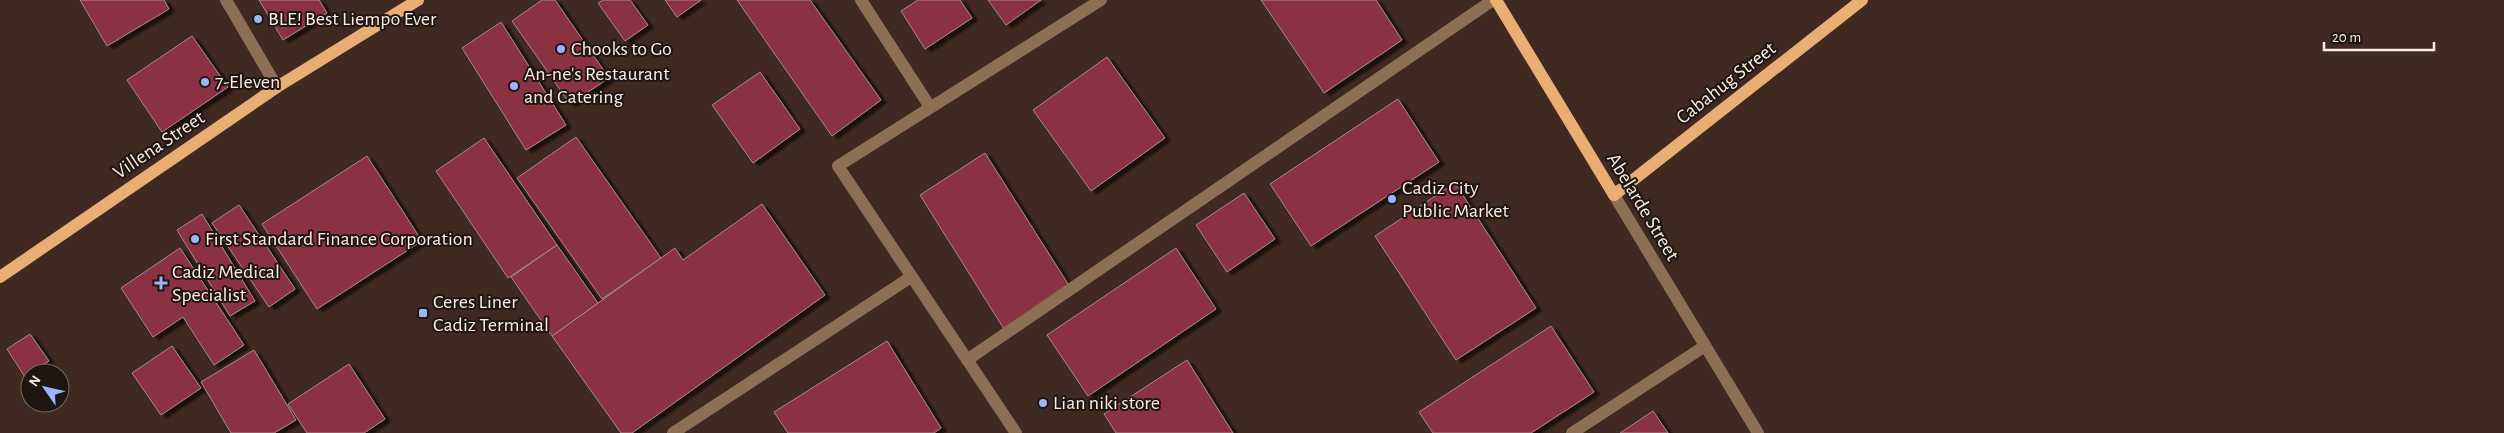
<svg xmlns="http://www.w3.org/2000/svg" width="2504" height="433" font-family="'Alegreya Sans',sans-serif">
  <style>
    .building { fill: #8b3342; stroke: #a6888b; filter: url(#shadow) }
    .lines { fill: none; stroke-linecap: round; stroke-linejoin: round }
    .minor { stroke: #8c6f54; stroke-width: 12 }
    .major { stroke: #e8ae73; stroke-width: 12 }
    .poi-dot { fill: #99b5fd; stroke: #1f1511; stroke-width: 2 }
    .labels { text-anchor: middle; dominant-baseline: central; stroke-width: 4; stroke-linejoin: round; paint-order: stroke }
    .poi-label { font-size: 20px; fill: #fdede8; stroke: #1f1511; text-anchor: start }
    .street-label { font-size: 20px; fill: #fdede8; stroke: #1f1511 }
  </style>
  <defs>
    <filter id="shadow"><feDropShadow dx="5.5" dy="3" stdDeviation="1" flood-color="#0009"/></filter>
  </defs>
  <rect width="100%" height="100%" fill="#402921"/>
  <g class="building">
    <path d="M80 0H164L169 9 107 46Z"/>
    <path d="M259 0H319L327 13 283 40Z"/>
    <path d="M542 0H555L609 78 570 104 512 21Z"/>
    <path d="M603 0H630L648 25 625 41 598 3Z"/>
    <path d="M665 0H701L677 17Z"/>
    <path d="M737 0H810L881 100 832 136Z"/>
    <path d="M918 0H960L972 18 925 49 901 11Z"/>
    <path d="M988 0H1041L1006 25Z"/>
    <path d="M1261 0H1376L1402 40 1324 93Z"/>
    <path d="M501 22 566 125 526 150 462 48Z"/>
    <path d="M192 36 228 87 162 132 127 80Z"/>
    <path d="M1107 57 1165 138 1091 191 1033 110Z"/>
    <path d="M760 72 800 129 753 163 712 105Z"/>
    <path d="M1398 99 1439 162 1311 246 1270 184Z"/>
    <path d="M576 137 661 258 602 299 517 178Z"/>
    <path d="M484 138 557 245 508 278 436 171Z"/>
    <path d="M985 153 1070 287 1004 329 920 195Z"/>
    <path d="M367 156 422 241 317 309 262 224Z"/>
    <path d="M1455 183 1536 308 1456 360 1375 236Z"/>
    <path d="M1244 193 1275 239 1227 272 1196 225Z"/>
    <path d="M762 204 825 295 632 433H621L552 336 675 248 683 260Z"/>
    <path d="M239 205 295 289 269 307 212 223Z"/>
    <path d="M202 214 255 301 230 316 177 230Z"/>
    <path d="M557 245 598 303 552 336 511 277Z"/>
    <path d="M180 248 244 345 214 365 183 317 153 337 121 288Z"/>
    <path d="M1176 248 1216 309 1088 396 1047 335Z"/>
    <path d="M1551 326 1594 392 1531 433H1433L1419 412Z"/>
    <path d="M30 334 49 361 25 377 7 349Z"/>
    <path d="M887 341 941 428 934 433H788L774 412Z"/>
    <path d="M172 346 201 388 161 415 132 373Z"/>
    <path d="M254 350 296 420 274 433H231L201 382Z"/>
    <path d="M1187 360 1233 433H1116L1104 414Z"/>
    <path d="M349 364 385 419 364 433H307L288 404Z"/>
    <path d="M1653 411 1668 433H1620Z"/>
  </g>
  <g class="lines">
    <g class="minor">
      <path d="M226 0 277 87"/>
      <path d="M861 0 930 107"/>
      <path d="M1614 195 1758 433"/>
      <path d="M967 360 1493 0"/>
      <path d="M673 433 911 277"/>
      <path d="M1016 433 838 166 1101 0"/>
      <path d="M1572 433 1705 346"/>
    </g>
    <g class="major">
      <path d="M1496 0 1614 195 1862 0"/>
      <path d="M0 277 277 87 418 0"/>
    </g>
  </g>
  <g class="poi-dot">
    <circle cx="258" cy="19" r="5"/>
    <circle cx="561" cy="49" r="5"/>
    <circle cx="205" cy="82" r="5"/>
    <circle cx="514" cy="86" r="5"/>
    <circle cx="1392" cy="199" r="5"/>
    <circle cx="195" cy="239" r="5"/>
    <path d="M158.5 275.5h5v5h5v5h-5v5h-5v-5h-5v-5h5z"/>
    <rect x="418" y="308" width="10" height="10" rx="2.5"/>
    <circle cx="1043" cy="403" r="5"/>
  </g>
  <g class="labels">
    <g class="poi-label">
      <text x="268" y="19">BLE! Best Liempo Ever</text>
      <text x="571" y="49">Chooks to Go</text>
      <text x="524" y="74">An-ne's Restaurant<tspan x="524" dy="23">and Catering</tspan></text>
      <text x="215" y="82">7-Eleven</text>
      <text x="1402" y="188">Cadiz City<tspan x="1402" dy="23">Public Market</tspan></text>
      <text x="205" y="239">First Standard Finance Corporation</text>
      <text x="172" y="272">Cadiz Medical<tspan x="172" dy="23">Specialist</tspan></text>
      <text x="433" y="302">Ceres Liner<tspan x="433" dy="23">Cadiz Terminal</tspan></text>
      <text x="1053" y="403">Lian niki store</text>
    </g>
    <g class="street-label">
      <text transform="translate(1726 83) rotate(-38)">Cabahug Street</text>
      <text transform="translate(159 145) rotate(-34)">Villena Street</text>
      <text transform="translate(1643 207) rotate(59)">Abelarde Street</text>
    </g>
  </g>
  <g transform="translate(45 388) rotate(304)"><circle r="24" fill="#1f1511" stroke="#786b67"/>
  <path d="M0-4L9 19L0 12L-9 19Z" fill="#99b5fd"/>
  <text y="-8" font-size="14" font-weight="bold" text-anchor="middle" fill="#fdede8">N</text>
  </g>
  <path d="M2324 42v8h110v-8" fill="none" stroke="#fdede8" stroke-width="2.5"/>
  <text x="2332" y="42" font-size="15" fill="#fdede8" stroke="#1f1511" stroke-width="4" paint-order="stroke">20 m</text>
</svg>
